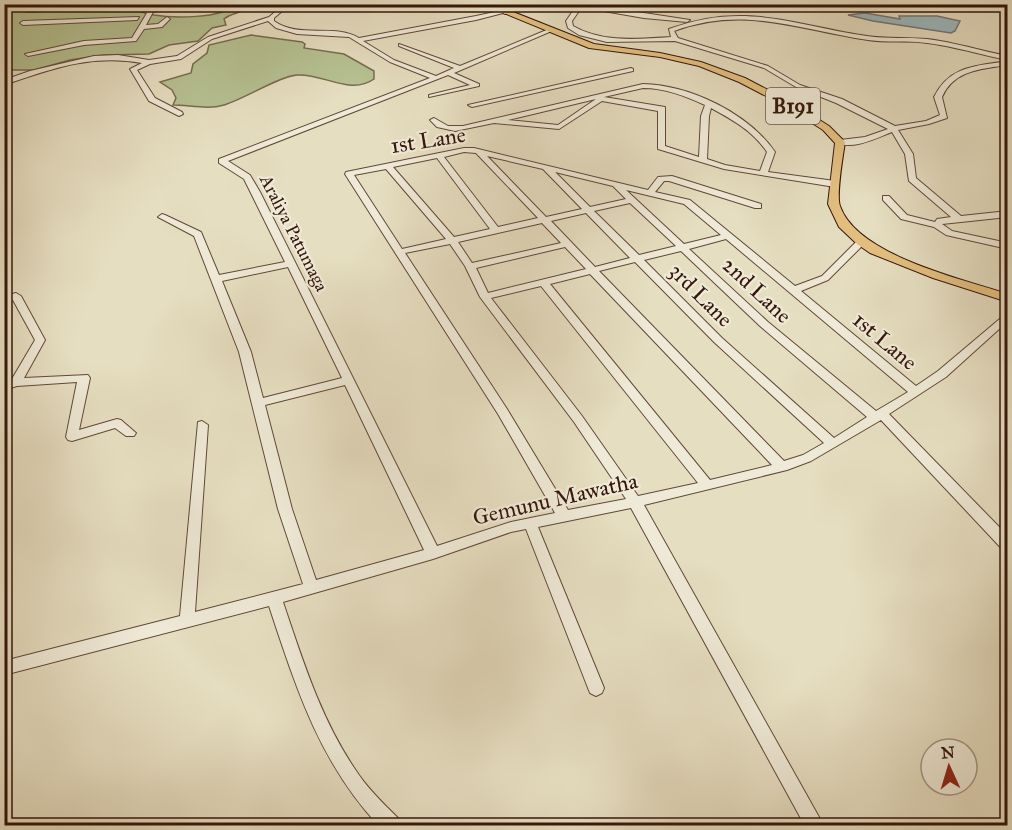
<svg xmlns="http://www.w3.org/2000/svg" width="1012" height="830" font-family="'IM FELL Great Primer',serif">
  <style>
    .green { fill: #b6c192; stroke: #766c4e; stroke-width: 1.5 }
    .water { fill: #9db9bf; stroke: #737877; stroke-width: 1.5 }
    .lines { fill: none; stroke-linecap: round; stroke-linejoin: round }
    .minor-casing { stroke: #614838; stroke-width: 2 }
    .major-casing { stroke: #35160a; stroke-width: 2 }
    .minor { fill: #efead7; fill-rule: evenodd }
    .major { fill: #e3bf80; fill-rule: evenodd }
    .labels { text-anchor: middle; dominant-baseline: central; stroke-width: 4.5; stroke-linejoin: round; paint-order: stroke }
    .far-street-label { font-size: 18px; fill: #35160a; stroke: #efead7 }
    .shield { fill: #efead7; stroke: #6d5648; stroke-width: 1.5 }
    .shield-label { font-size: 21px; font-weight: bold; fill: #35160a }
    .street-label { font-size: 22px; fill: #35160a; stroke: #efead7 }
  </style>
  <rect width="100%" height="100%" fill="#e6dec1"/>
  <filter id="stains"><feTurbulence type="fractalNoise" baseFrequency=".00333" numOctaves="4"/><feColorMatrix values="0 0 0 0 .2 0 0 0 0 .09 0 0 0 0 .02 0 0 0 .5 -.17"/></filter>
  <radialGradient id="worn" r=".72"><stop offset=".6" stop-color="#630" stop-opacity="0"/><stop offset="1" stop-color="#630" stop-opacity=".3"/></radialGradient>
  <g class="green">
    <path d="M5 5H21L26 12C44 14 58 5 76 5 93 5 110 5 127 8 136 9 145 13 154 15 172 18 222 19 234 5H250C243 14 232 12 224 19L226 25 212 28 198 41 169 45 149 54 103 55 70 60 34 70H5V59L9 54 8 24 5 21Z"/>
    <path d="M251 35 302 42 305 44 304 48 344 54 374 71V79C350 96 323 73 297 75 280 76 244 99 224 105 208 110 189 105 173 105L176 98 172 90 160 82 191 73 193 64 207 53 209 45Z"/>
  </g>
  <path class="water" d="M865 13 900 19 899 16H937L960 21 955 31 951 33 873 21 848 15Z"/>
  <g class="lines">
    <defs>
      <g id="minor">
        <path d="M115 4H127L148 9 179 4 183 6 153 12 146 25 158 24 167 17 170 19 162 27 144 29 136 41 84 45 28 56 25 54 84 41 132 38 147 13Z"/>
        <path d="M266 4H272L281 12 274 18V21C299 39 335 23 359 38L476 16 504 10 519 4H527L505 14 503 13 476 20 363 41 394 60 436 76 454 68 399 46V44L460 66 549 29 554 30 454 73 479 84V86L429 97V95L470 85 448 75 228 161 250 175 260 192 437 546 511 522 555 513 498 414 345 174 346 172 464 148H474L648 190 658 177 672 176 761 204V208H755L669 181H664L655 192 690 200 795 286 822 276 858 240H864V244L828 280 801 291 916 386 938 371 1008 312V321L946 377 889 414 1008 536V552L1003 550 881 420 811 461 787 470 644 505 824 826H805L631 508 538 527 604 688 602 693 596 696 590 693 588 688 526 529 511 532 433 559 283 602C303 661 322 723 359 775 370 791 385 805 399 819L401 826H379C319 762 296 687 269 606L4 675V661L180 616 198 422 202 421 208 425 195 612 303 584 278 509 239 352 194 236 158 217 162 214 165 215 201 232 219 275 285 262 244 179 219 163V159L430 78 390 62 349 37 297 34 276 28 268 21 212 39 181 59 150 64 137 70 155 98 182 112 183 114 179 116 149 101 130 69 142 63C90 54 52 69 4 85V80L30 71 94 56 118 55 149 60 177 56 208 37 269 17 275 12ZM464 152 476 153 538 218 498 227 444 157ZM487 156 543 169 582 209 546 217ZM437 158 490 229 454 237 393 167ZM386 169 446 239 402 249 354 175ZM555 172 613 186 626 199 590 207ZM626 190 684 204 721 235 684 244ZM630 203 676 246 639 255 594 211ZM586 213 630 258 595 267 551 221ZM542 223 561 243 472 263 458 242ZM726 239 908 392 876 411 768 322 689 249ZM450 244 465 266 480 297 574 422 626 499 568 510 507 409 405 253ZM565 247 586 269 488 293 476 268ZM681 251 760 326 867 417 834 438 722 338 644 260ZM635 262 714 342 824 443 803 455 784 461 599 271ZM288 267 342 378 263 398 251 352 222 281ZM590 274 772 465 710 480 550 284ZM541 286 698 483 638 496 582 416 491 298ZM345 385 424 550 316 580 292 509 265 405Z"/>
        <path d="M598 6 690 20 687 22 644 18 598 10 579 11 572 21 573 26C603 43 637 39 671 37L669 29C744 1 793 25 867 36 887 39 907 37 927 39 954 42 981 51 1008 56V60C981 55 954 46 927 43 907 40 887 43 868 40 798 30 745 5 674 31L678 38 768 66 800 85 842 99 895 126 926 121 940 115 934 97C950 65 977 66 1008 61V65C981 69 954 70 942 97L947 118 929 124 898 130 913 154 916 178 961 216 1008 211V217L942 224 952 231 1008 243V249L946 235 934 227 901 219 883 200V196H889L907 215 935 222 937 219 951 217 909 181 905 154 892 132C877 138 851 151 836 142L840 140 865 137 888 129 836 103 796 87 764 68 675 41 607 42 579 35 568 28 566 21 575 8Z"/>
        <path d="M139 17 137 20 23 25 20 23 23 21Z"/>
        <path d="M631 68 633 69V71L472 107 468 105Z"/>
        <path d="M643 84C690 85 748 113 775 152L768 172 835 181 839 184 835 187 724 169 658 149V111L602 101 559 129 494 123 455 131 437 127 430 120 434 118 448 126H463ZM643 88C665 88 685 96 705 105L701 116 699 157 665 146V107L604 97ZM596 99 558 125 508 120ZM711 108C733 120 753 131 767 152L760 171 725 165 707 159 709 116Z"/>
        <path d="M16 293 21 296 45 340 24 378 88 375 90 378 79 430 117 419 121 420 136 433 134 436H126L115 428 72 441 68 440 66 437 77 382 17 386 4 390V382L12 379 35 340 13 300 4 302V296Z"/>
      </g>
      <path id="major" d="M482 4H493L594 44 660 53 701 62 745 78 793 103 829 126 845 142C843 155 836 196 840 206 857 255 961 279 1008 294V302L933 278 870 253 857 244 839 227 828 204 835 143 823 130 787 107 739 82 699 66 660 57 589 48Z"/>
    </defs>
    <use href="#minor" class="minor-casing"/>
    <use href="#major" class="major-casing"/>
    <use href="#minor" class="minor"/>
    <use href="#major" class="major"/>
  </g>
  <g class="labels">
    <g class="far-street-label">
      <text transform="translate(294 233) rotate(63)">Araliya Patumaga</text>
    </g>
    <rect class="shield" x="766" y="88" width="54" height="36" rx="4.5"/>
    <g class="shield-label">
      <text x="793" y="106">B191</text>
    </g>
    <g class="street-label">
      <text transform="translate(428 140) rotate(-9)">1st Lane</text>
      <text transform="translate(757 290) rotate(43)">2nd Lane</text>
      <text transform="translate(701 295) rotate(45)">3rd Lane</text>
      <text transform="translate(885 341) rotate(40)">1st Lane</text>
      <text transform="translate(555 499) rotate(-13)">Gemunu Mawatha</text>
    </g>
  </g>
  <rect width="1012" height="830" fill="none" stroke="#e6dec1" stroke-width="24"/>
  <rect x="6" y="6" width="1000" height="818" fill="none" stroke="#35160a" stroke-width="3"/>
  <rect x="12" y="12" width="988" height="806" fill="none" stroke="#35160a" stroke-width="1.5"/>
  <g transform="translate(949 767) rotate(356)"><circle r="28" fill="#efead7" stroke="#a59585" stroke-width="1.5"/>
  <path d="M0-4.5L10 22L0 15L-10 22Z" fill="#8f2418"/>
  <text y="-9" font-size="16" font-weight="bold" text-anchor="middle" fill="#35160a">N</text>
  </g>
  <rect width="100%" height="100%" filter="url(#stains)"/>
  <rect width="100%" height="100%" fill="url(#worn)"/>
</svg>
